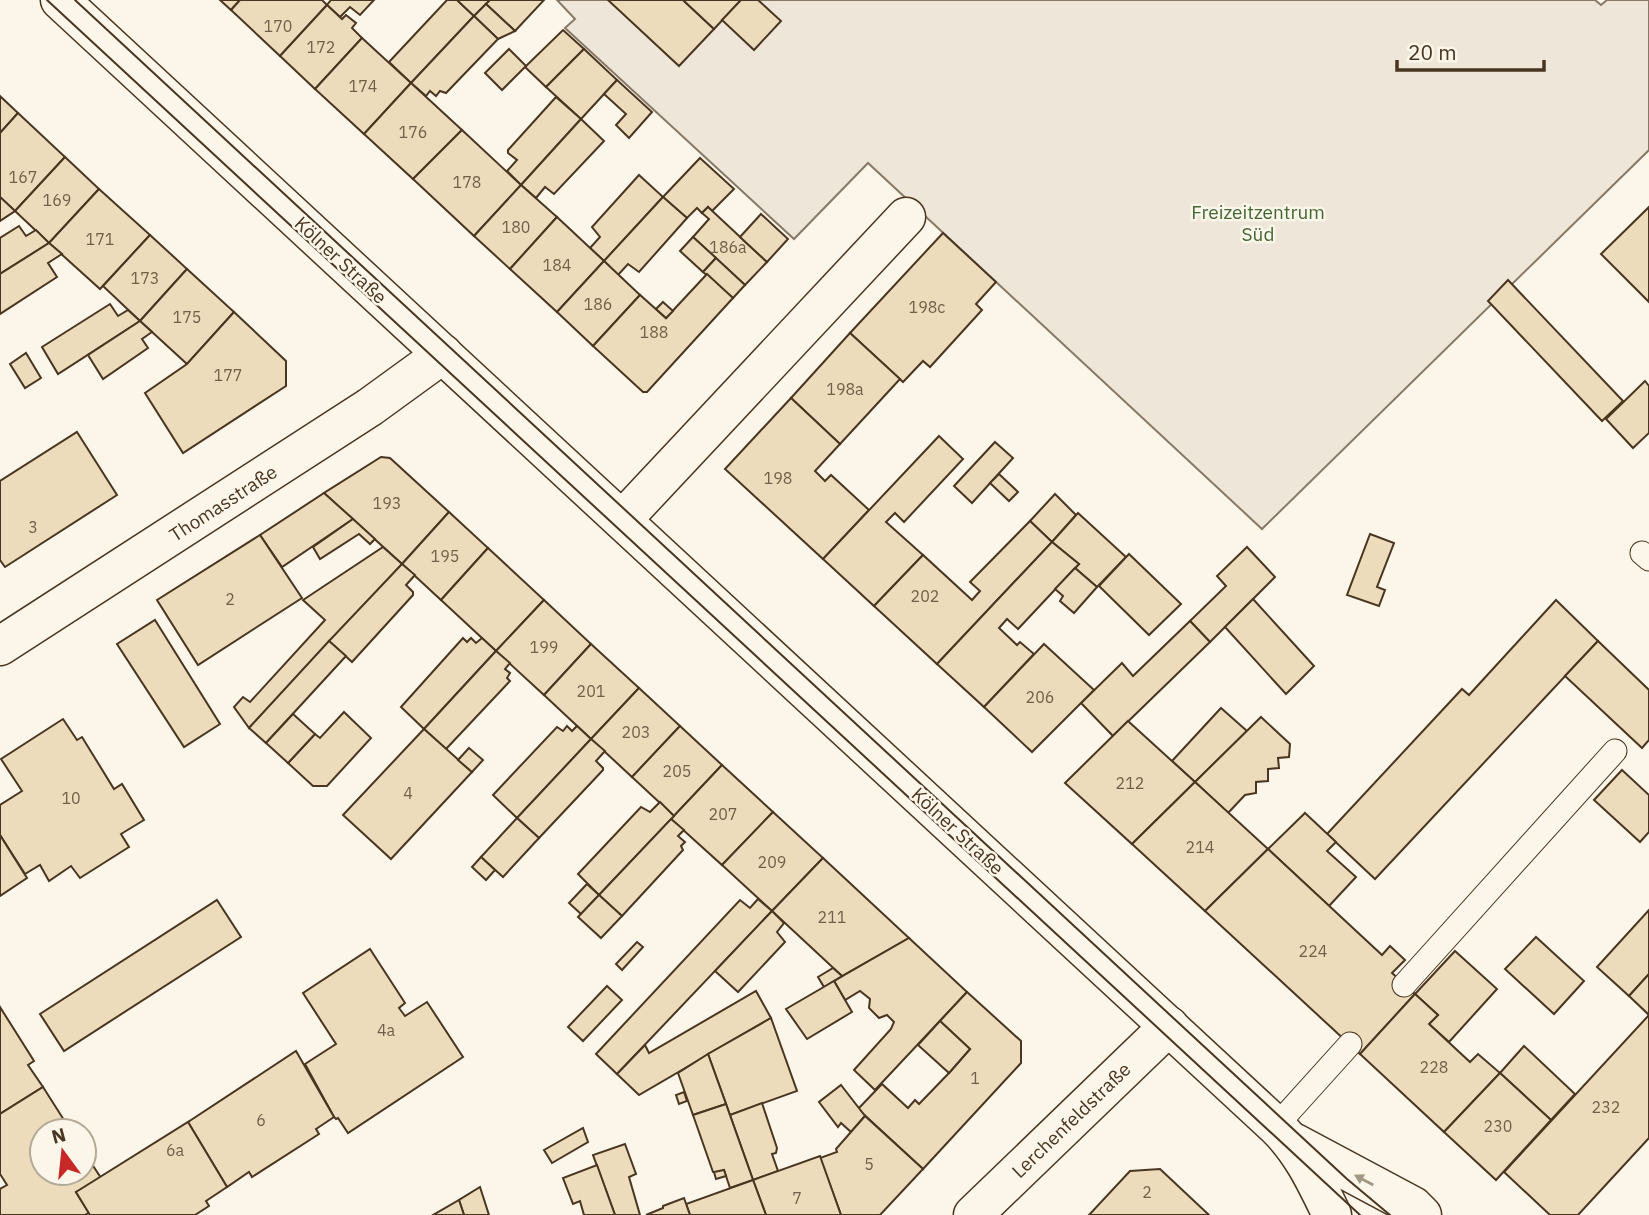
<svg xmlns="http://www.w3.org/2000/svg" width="1649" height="1215" font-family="'IBM Plex Sans',sans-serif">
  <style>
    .green { fill: #ede6d9; stroke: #887966; stroke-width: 2 }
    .building { fill: #ecdcbc; stroke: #4a3520; stroke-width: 2 }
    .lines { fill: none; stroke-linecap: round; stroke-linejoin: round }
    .service-casing { stroke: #4a3520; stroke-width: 25 }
    .minor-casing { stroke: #4a3520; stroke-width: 41 }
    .secondary-casing { stroke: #4a3520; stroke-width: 41 }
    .service { stroke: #fbf6e9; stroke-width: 23 }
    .minor { stroke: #fbf6e9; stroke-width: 38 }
    .secondary { stroke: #fbf6e9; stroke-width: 38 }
    .tram { stroke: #4a3520; stroke-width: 2 }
    .oneway { fill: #a29684 }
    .labels { text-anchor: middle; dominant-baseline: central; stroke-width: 5; stroke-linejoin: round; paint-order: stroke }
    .number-label { font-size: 16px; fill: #725f47 }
    .park-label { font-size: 19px; fill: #436837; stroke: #fbf6e9 }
    .street-label { font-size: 19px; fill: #4a3520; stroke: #fbf6e9 }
  </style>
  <rect width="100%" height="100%" fill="#fbf6e9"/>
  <path class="green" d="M557 0H1595L1601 5 1607 0H1649V150L1262 529 868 163 794 239 565 28 575 19Z"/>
  <g class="building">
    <path d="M220 0H240L231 10Z"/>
    <path d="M240 0H322L327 5 280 56 231 10Z"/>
    <path d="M331 0H374L360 15 350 7 340 17 327 5Z"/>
    <path d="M447 0H457L474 16 411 83 389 62Z"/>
    <path d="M457 0H490L474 16Z"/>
    <path d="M490 0H544L515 31 486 4Z"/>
    <path d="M608 0H683L714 29 679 66Z"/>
    <path d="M683 0H741L714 29Z"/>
    <path d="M741 0H758L781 21 754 50 722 20Z"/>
    <path d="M486 4 515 31 498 39 474 16Z"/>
    <path d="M327 5 342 19 346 15 356 23 352 28 362 38 315 89 280 56Z"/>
    <path d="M474 16 498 39 446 93 440 91 436 96 430 91 426 96 411 83Z"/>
    <path d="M563 30 584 49 546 87 525 67Z"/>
    <path d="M362 38 411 83 364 134 315 89Z"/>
    <path d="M509 49 526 66 502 90 485 73Z"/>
    <path d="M584 49 617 80 581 119 546 87Z"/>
    <path d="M617 80 652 112 629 138 616 125 626 114 604 94Z"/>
    <path d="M411 83 462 130 413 179 364 134Z"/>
    <path d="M0 96 18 113 0 133Z"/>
    <path d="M556 97 581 119 521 185 507 171 517 160 508 153V150Z"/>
    <path d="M18 113 65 157 15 211 0 197V133Z"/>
    <path d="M581 119 604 141 554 194 545 187 536 198 521 185Z"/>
    <path d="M462 130 521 185 474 236 413 179Z"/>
    <path d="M65 157 99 189 49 243 15 211Z"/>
    <path d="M700 158 734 189 712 211 708 207 702 213 697 208 687 218 663 197Z"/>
    <path d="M639 175 663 197 604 261 590 248 600 237 592 227Z"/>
    <path d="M521 185 557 217 510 269 474 236Z"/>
    <path d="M99 189 150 235 100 289 49 243Z"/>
    <path d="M0 197 15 211 0 221Z"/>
    <path d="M663 197 687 218 639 272 628 264 618 275 604 261Z"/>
    <path d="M708 207 767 262 745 285 693 237 709 219 702 213Z"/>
    <path d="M1649 207V302L1601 254Z"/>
    <path d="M761 214 788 239 767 262 740 237Z"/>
    <path d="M557 217 604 261 557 312 510 269Z"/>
    <path d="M19 226 26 236 36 230 49 243 0 274V238Z"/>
    <path d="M943 233 996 282 976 304 982 310 930 367 923 361 903 382 850 333Z"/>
    <path d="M150 235 187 269 140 321 103 286Z"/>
    <path d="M693 237 716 258 703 272 680 251Z"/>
    <path d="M49 243 62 254 48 263 57 277 0 314V274Z"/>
    <path d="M716 258 745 285 733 298 703 272Z"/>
    <path d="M604 261 640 295 593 346 557 312Z"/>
    <path d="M187 269 234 312 187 364 140 321Z"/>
    <path d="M707 274 733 298 647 392H643L593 346 640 295 666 318Z"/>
    <path d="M1508 280 1623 401 1602 421 1488 301Z"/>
    <path d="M663 302 673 311 666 318 656 309Z"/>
    <path d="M110 304 118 316 128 310 140 321 58 374 42 347Z"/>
    <path d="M234 312 286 361V386L183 453 145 393 187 364Z"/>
    <path d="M140 321 152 332 142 339 148 348 103 379 88 355Z"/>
    <path d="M850 333 900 379 840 444 791 398Z"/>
    <path d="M26 353 41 378 25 388 10 364Z"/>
    <path d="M1645 381 1649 386V433L1633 448 1606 419Z"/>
    <path d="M791 398 840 444 815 471 825 481 831 475 869 510 823 559 725 469Z"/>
    <path d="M77 432 117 495 5 567 0 560V481Z"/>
    <path d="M939 436 963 459 904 522 895 513 886 522 923 555 874 606 823 559Z"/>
    <path d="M995 442 1013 458 972 503 954 486Z"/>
    <path d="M381 457 390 458 449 512 402 564 324 493Z"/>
    <path d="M999 474 1018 492 1009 501 990 483Z"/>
    <path d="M324 493 353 519 282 567 260 535Z"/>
    <path d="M1055 494 1076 515 1052 542 1030 521Z"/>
    <path d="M449 512 488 548 441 600 402 564Z"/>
    <path d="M1078 513 1126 557 1097 587 1075 568 1079 564 1052 542Z"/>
    <path d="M353 519 375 539 370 544 359 534 320 559 313 547Z"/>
    <path d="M1030 521 1052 542 937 664 874 606 923 555 972 600 980 591 970 582Z"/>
    <path d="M1370 534 1394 543 1377 587 1385 590 1379 606 1347 595Z"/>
    <path d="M260 535 302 598 198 665 157 600Z"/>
    <path d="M1052 542 1079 564 1018 629 1007 619 999 628 1017 645 1020 642 1034 654 984 707 937 664Z"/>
    <path d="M383 547 402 564 249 728 234 707 243 697 250 702 325 620 303 600Z"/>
    <path d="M1247 547 1275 577 1210 642 1190 621 1226 586 1217 576Z"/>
    <path d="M488 548 544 600 496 651 441 600Z"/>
    <path d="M1129 554 1181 604 1149 635 1099 586Z"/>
    <path d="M402 564 415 575 406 585 413 592V595L352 662 329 641Z"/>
    <path d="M1075 568 1097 587 1074 613 1060 601 1063 596 1055 589Z"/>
    <path d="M1253 599 1314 666 1286 694 1225 627Z"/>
    <path d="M544 600 591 644 544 695 496 651Z"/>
    <path d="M1556 600 1598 641 1375 879 1327 834 1462 689 1469 695Z"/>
    <path d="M155 620 220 724 184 747 117 644Z"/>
    <path d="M1190 621 1210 642 1113 736 1081 703 1122 663 1133 676Z"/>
    <path d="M463 638 467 642 471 638 476 643 482 638 496 651 424 729 401 707Z"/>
    <path d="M329 641 346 656 266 743 249 728Z"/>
    <path d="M1598 641 1649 690V740L1642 748 1565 676Z"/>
    <path d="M591 644 639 688 591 739 544 695Z"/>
    <path d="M1044 644 1094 690 1032 752 984 707Z"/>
    <path d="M496 651 510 663 505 669 510 673 507 678 510 681 446 749 424 729Z"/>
    <path d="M639 688 680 726 632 777 591 739Z"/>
    <path d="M1221 708 1247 731 1195 782 1172 761Z"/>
    <path d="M344 712 371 738 327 786H313L288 763 315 734 320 738Z"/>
    <path d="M293 714 315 734 288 763 266 743Z"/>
    <path d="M1261 717 1290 744 1289 757 1278 758 1279 768 1268 769V781L1256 782V793L1245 795 1228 813 1195 782Z"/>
    <path d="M63 719 77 740 82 737 114 789 122 784 144 820 121 834 129 847 80 878 71 866 49 881 40 865 25 874 0 835V805L22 791 1 759Z"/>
    <path d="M1128 721 1195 782 1132 844 1065 783Z"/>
    <path d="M567 726 572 731 577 726 591 739 517 818 493 795 557 727 563 731Z"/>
    <path d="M680 726 722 765 674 816 632 777Z"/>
    <path d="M424 729 472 772 391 859 343 815Z"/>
    <path d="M591 739 605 751 596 761 603 768V770L539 838 517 818Z"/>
    <path d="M469 748 483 760 472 772 458 760Z"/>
    <path d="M722 765 773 812 722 865 671 819Z"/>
    <path d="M1622 770 1649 795V832L1640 842 1594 800Z"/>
    <path d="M1195 782 1268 849 1205 911 1132 844Z"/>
    <path d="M660 802 674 816 599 895 578 874 641 807 650 812Z"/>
    <path d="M773 812 823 858 772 911 722 865Z"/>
    <path d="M1305 813 1336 842 1327 851 1356 877 1329 906 1268 849Z"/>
    <path d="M517 818 539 838 503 877 481 857Z"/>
    <path d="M671 819 684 830 678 836 685 842 681 846 683 850 622 916 599 895Z"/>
    <path d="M0 835 27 878 0 896Z"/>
    <path d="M1268 849 1382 955 1390 946 1405 960 1392 973 1415 994 1360 1054 1205 911Z"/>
    <path d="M481 857 495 870 486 880 472 867Z"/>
    <path d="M823 858 909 938 842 976 772 911Z"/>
    <path d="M587 884 599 895 581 914 569 903Z"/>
    <path d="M599 895 622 916 601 938 578 917Z"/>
    <path d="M758 899 772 911 617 1074 596 1054 740 900 750 908Z"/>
    <path d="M217 900 241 937 64 1051 40 1014Z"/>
    <path d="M1649 910V974L1629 996 1597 967Z"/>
    <path d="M772 911 784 923 777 932 785 942 738 992 715 971Z"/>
    <path d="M1536 937 1584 981 1554 1014 1505 969Z"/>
    <path d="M909 938 967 992 875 1090 854 1070 891 1029 894 1022 887 1015 879 1018 869 1008 870 999 860 991 845 1000 834 981Z"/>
    <path d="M637 942 643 947 622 970 616 964Z"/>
    <path d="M370 949 405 1003 399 1008 405 1016 427 1002 463 1057 348 1133 338 1118 336 1119 334 1117 305 1064 336 1044 303 993Z"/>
    <path d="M1455 951 1497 989 1449 1042 1429 1024 1438 1015 1415 994Z"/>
    <path d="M833 968 842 976 824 987 818 977Z"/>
    <path d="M1649 974V1015L1629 996Z"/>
    <path d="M834 981 852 1012 807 1039 786 1009Z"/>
    <path d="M607 986 622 1000 583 1041 568 1027Z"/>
    <path d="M756 991 771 1018 639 1095 617 1074 645 1045 649 1053Z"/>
    <path d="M967 992 1021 1041V1063L923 1169 858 1109 882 1084 908 1108 915 1100 919 1104 949 1073 970 1049 940 1021Z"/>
    <path d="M1415 994 1438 1015 1429 1024 1470 1062 1478 1054 1500 1073 1444 1132 1360 1054Z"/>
    <path d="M0 1007 34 1061 28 1065 43 1087 0 1114Z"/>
    <path d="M1649 1015V1138L1578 1215H1550L1504 1172Z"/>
    <path d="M771 1018 797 1091 730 1115 708 1054Z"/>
    <path d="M940 1021 970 1049 949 1073 918 1045Z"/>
    <path d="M1524 1046 1575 1094 1551 1120 1500 1073Z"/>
    <path d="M296 1051 334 1117 316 1129 319 1134 252 1177 249 1172 227 1187 188 1122Z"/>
    <path d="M708 1054 726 1104 693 1115 678 1073Z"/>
    <path d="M1500 1073 1551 1120 1496 1180 1444 1132Z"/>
    <path d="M841 1085 865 1116 851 1132 841 1123 838 1127 819 1102Z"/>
    <path d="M43 1087 71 1131H42V1173H84V1152L101 1178 76 1192 89 1213 85 1215H0V1189L7 1185 0 1174V1114Z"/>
    <path d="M684 1092 687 1101 679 1104 676 1095Z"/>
    <path d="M762 1103 777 1148 776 1153 772 1154 778 1171 753 1180 730 1115Z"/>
    <path d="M726 1104 753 1180 730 1188 724 1170 717 1173 713 1172 693 1115Z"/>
    <path d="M865 1116 923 1169 880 1215H841L820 1158 837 1152 836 1149Z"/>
    <path d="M188 1122 227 1187 206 1201 209 1206 195 1215H90L76 1192Z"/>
    <path d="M583 1128 588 1142 552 1163 544 1150Z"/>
    <path d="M625 1144 636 1174 629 1177 640 1215H615L593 1155Z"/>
    <path d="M820 1156 841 1215H766L753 1180Z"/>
    <path d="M597 1165 615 1215H584L580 1201 573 1204 563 1178Z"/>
    <path d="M1160 1169 1209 1215H1089L1130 1171Z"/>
    <path d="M724 1170 726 1176 716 1179 714 1172Z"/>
    <path d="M753 1180 766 1215H690L686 1204Z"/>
    <path d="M480 1187 489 1215H464L459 1200Z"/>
    <path d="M684 1198 690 1215H646L663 1208V1206Z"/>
    <path d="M459 1200 464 1215H433Z"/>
  </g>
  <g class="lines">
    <defs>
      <g id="service">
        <path d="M1642 553 1649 559"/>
        <path d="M1404 985 1615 751"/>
        <path d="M1276 1126 1350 1044"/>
      </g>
      <g id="minor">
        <path d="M622 520 906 217"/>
        <path d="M0 646 370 407 443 354"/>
        <path d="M973 1215 1169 1026"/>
      </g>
      <g id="secondary">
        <path d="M60 0 1276 1126C1302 1151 1316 1182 1332 1215"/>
        <path d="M1295 1143 1413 1206 1422 1215"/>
      </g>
    </defs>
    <use href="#service" class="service-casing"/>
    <use href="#minor" class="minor-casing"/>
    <use href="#secondary" class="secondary-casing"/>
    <use href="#service" class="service"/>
    <use href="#minor" class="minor"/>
    <use href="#secondary" class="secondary"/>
    <g class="tram">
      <path d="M47 0 1360 1215"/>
      <path d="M75 0 1347 1179 1390 1215"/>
    </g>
  </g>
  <defs><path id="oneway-solid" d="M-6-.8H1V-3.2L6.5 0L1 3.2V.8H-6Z" transform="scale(1.75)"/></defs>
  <use class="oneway" href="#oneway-solid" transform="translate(1364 1180) rotate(-152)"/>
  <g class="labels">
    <g class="number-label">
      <text x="278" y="26">170</text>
      <text x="321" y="47">172</text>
      <text x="363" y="86">174</text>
      <text x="413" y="132">176</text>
      <text x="23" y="177">167</text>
      <text x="467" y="182">178</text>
      <text x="57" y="200">169</text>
      <text x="516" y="227">180</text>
      <text x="100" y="239">171</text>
      <text x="728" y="247">186a</text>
      <text x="557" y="265">184</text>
      <text x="145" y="278">173</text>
      <text x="598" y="304">186</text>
      <text x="927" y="307">198c</text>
      <text x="187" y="317">175</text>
      <text x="654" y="332">188</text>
      <text x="228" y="375">177</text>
      <text x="845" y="389">198a</text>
      <text x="778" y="478">198</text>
      <text x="387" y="503">193</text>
      <text x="33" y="527">3</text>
      <text x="445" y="556">195</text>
      <text x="925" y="596">202</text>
      <text x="230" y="599">2</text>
      <text x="544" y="647">199</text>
      <text x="591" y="691">201</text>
      <text x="1040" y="697">206</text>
      <text x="636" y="732">203</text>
      <text x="677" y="771">205</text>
      <text x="1130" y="783">212</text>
      <text x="408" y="793">4</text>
      <text x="71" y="798">10</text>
      <text x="723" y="814">207</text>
      <text x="1200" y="847">214</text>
      <text x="772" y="862">209</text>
      <text x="832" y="917">211</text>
      <text x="1313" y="951">224</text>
      <text x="386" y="1030">4a</text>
      <text x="1434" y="1067">228</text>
      <text x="975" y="1078">1</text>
      <text x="1606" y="1107">232</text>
      <text x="261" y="1120">6</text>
      <text x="1498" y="1126">230</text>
      <text x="175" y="1150">6a</text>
      <text x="869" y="1164">5</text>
      <text x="1147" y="1192">2</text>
      <text x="797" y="1198">7</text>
    </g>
    <g class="park-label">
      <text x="1258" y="212">Freizeitzentrum<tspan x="1258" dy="22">Süd</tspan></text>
    </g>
    <g class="street-label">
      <text transform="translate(341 260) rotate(43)">Kölner Straße</text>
      <text transform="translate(223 503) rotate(-33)">Thomasstraße</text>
      <text transform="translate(958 831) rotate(43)">Kölner Straße</text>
      <text transform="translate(1071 1120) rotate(-44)">Lerchenfeldstraße</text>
    </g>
  </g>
  <g transform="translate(63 1152) rotate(345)"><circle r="33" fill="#fbf6e9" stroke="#b4a999" stroke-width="2"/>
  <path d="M0-5L12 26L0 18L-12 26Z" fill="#c62828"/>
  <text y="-10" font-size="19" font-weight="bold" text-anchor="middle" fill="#4a3520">N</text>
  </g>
  <path d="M1397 60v10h147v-10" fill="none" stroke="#4a3520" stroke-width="3.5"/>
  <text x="1408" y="60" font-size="21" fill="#4a3520" stroke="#fbf6e9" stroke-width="5" paint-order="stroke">20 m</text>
</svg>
